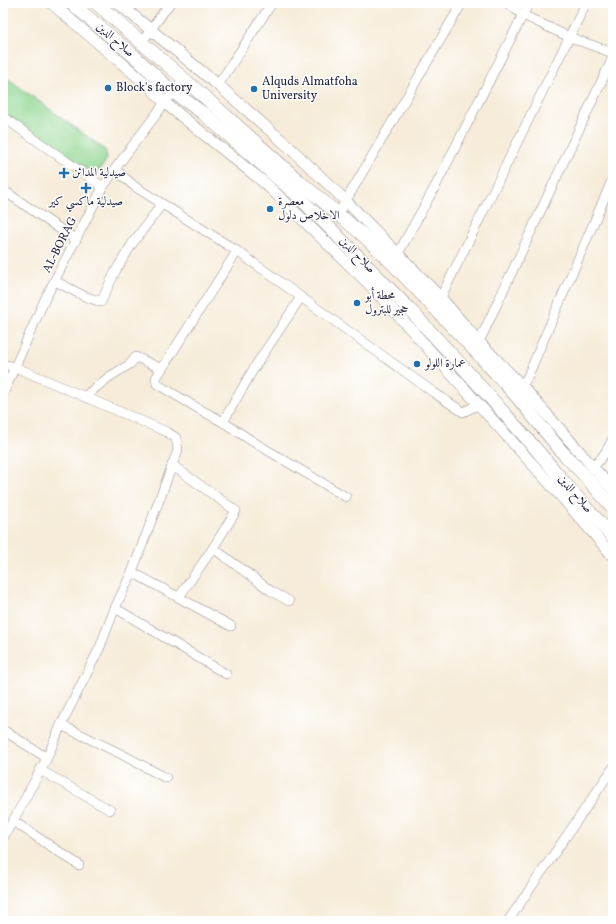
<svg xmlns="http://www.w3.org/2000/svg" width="616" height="924" font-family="Vollkorn,Amiri,serif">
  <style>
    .green { fill: #90d690; stroke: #597c66 }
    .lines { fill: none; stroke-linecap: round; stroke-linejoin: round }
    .minor-casing { stroke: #8c878a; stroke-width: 10 }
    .major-casing { stroke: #8c878a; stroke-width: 12 }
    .highway-casing { stroke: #8c878a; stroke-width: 14 }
    .minor { stroke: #fff; stroke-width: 9 }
    .major { stroke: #fff; stroke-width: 11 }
    .highway { stroke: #fff; stroke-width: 13 }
    .poi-dot { fill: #1f6fb2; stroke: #fff; stroke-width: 1.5 }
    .labels { text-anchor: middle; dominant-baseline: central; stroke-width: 3; stroke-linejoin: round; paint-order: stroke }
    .street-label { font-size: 12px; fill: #22223b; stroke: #fff }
    .poi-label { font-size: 12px; fill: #22223b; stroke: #fff; text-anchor: start }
  </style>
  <rect width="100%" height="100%" fill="#fff"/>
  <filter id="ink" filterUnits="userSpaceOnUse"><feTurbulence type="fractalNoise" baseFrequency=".025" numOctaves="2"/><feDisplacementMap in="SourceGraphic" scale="8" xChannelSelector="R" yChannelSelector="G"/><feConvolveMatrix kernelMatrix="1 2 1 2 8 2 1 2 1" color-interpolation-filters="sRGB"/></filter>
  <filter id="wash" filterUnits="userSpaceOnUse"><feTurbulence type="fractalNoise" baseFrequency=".012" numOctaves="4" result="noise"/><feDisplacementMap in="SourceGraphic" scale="16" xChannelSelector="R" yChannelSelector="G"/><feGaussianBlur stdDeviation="0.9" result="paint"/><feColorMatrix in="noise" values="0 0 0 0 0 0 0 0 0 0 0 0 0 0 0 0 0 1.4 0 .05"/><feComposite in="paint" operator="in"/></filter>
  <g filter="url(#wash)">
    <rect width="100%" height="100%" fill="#f6ecd9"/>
    <path class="green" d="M3 75 104 149 106 153 107 159 100 170 96 172 88 170 3 112Z"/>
  </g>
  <g filter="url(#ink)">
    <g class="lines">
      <defs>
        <g id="minor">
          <path d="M507 3 523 15 569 37 613 53"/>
          <path d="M142 42 170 3"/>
          <path d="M218 85 272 3"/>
          <path d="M3 117 103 187"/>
          <path d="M115 169 134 186 237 251 433 392 463 412 478 405"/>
          <path d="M3 190 76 240"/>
          <path d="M338 214 462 3"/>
          <path d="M237 251 156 378 157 384 199 409 223 422 252 441 346 497"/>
          <path d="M395 259 436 185 529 3"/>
          <path d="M55 281 84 296 101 302 115 272 132 244 162 204"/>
          <path d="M438 303 441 297 586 3"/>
          <path d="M479 342 613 57"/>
          <path d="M3 364 15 367 167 432 176 438 178 450 132 572 115 608 100 647 61 725 47 758 13 821 3 838"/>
          <path d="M522 386 527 378 613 178"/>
          <path d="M3 394 45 299 103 187 115 169 173 92 184 79"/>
          <path d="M84 397 109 377 130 364 136 357 162 369"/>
          <path d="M223 422 254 368 301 297"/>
          <path d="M172 465 236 511 213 548 179 597"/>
          <path d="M593 467C603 458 608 449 613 438"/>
          <path d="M213 548 271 591 289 601"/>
          <path d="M132 572 231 626"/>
          <path d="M115 608 226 674"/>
          <path d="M61 725 123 755 166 778"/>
          <path d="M3 730 47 758"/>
          <path d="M40 770 110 810"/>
          <path d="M13 821 79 865"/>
          <path d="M508 921 613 768"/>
        </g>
        <g id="major">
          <path d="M51 3 151 88 165 103 266 184 367 282 408 326 561 496 613 556"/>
          <path d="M118 3 218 85 288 146 346 201 440 297 479 342 522 386 613 490"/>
        </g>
        <g id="highway">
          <path d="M71 3 134 56 173 92 203 113 264 166 297 195 330 228 413 313 462 366 529 441 588 510 613 537"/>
          <path d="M96 3 207 99 299 181 364 236 393 264 482 358 518 398 563 453 586 477 613 508"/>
        </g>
      </defs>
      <use href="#minor" class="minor-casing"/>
      <use href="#major" class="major-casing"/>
      <use href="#highway" class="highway-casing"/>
      <use href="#minor" class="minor"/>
      <use href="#major" class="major"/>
      <use href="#highway" class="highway"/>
    </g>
  </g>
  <g class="poi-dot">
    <circle cx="108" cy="88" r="4"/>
    <circle cx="254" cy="89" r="4"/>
    <path d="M62 167h4v4h4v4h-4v4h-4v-4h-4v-4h4z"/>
    <path d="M84 182h4v4h4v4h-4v4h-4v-4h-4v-4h4z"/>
    <circle cx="270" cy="209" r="4"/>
    <circle cx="357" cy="303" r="4"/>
    <circle cx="417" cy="364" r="4"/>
  </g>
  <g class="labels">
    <g class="street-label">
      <text transform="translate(115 40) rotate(41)">صلاح الدين</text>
      <text transform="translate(60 245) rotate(-63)">AL-BORAG</text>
      <text transform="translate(357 255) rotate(46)">صلاح الدين</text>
      <text transform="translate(575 494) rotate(50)">صلاح الدين</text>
    </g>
    <g class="poi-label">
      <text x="262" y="82">Alquds Almatfoha<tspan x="262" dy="14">University</tspan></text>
      <text x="116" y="88">Block's factory</text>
      <text x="72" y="173">صيدلية المدائن</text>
      <text x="86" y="202" text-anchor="middle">صيدلية ماكسي كير</text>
      <text x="278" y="202">معصرة<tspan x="278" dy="14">الاخلاص دلول</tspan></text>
      <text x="365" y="296">محطة أبو<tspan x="365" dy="14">حجير للبترول</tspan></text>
      <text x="425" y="364">عمارة اللولو</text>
    </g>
  </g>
  <rect width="616" height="924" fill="none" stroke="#fff" stroke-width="16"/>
</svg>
